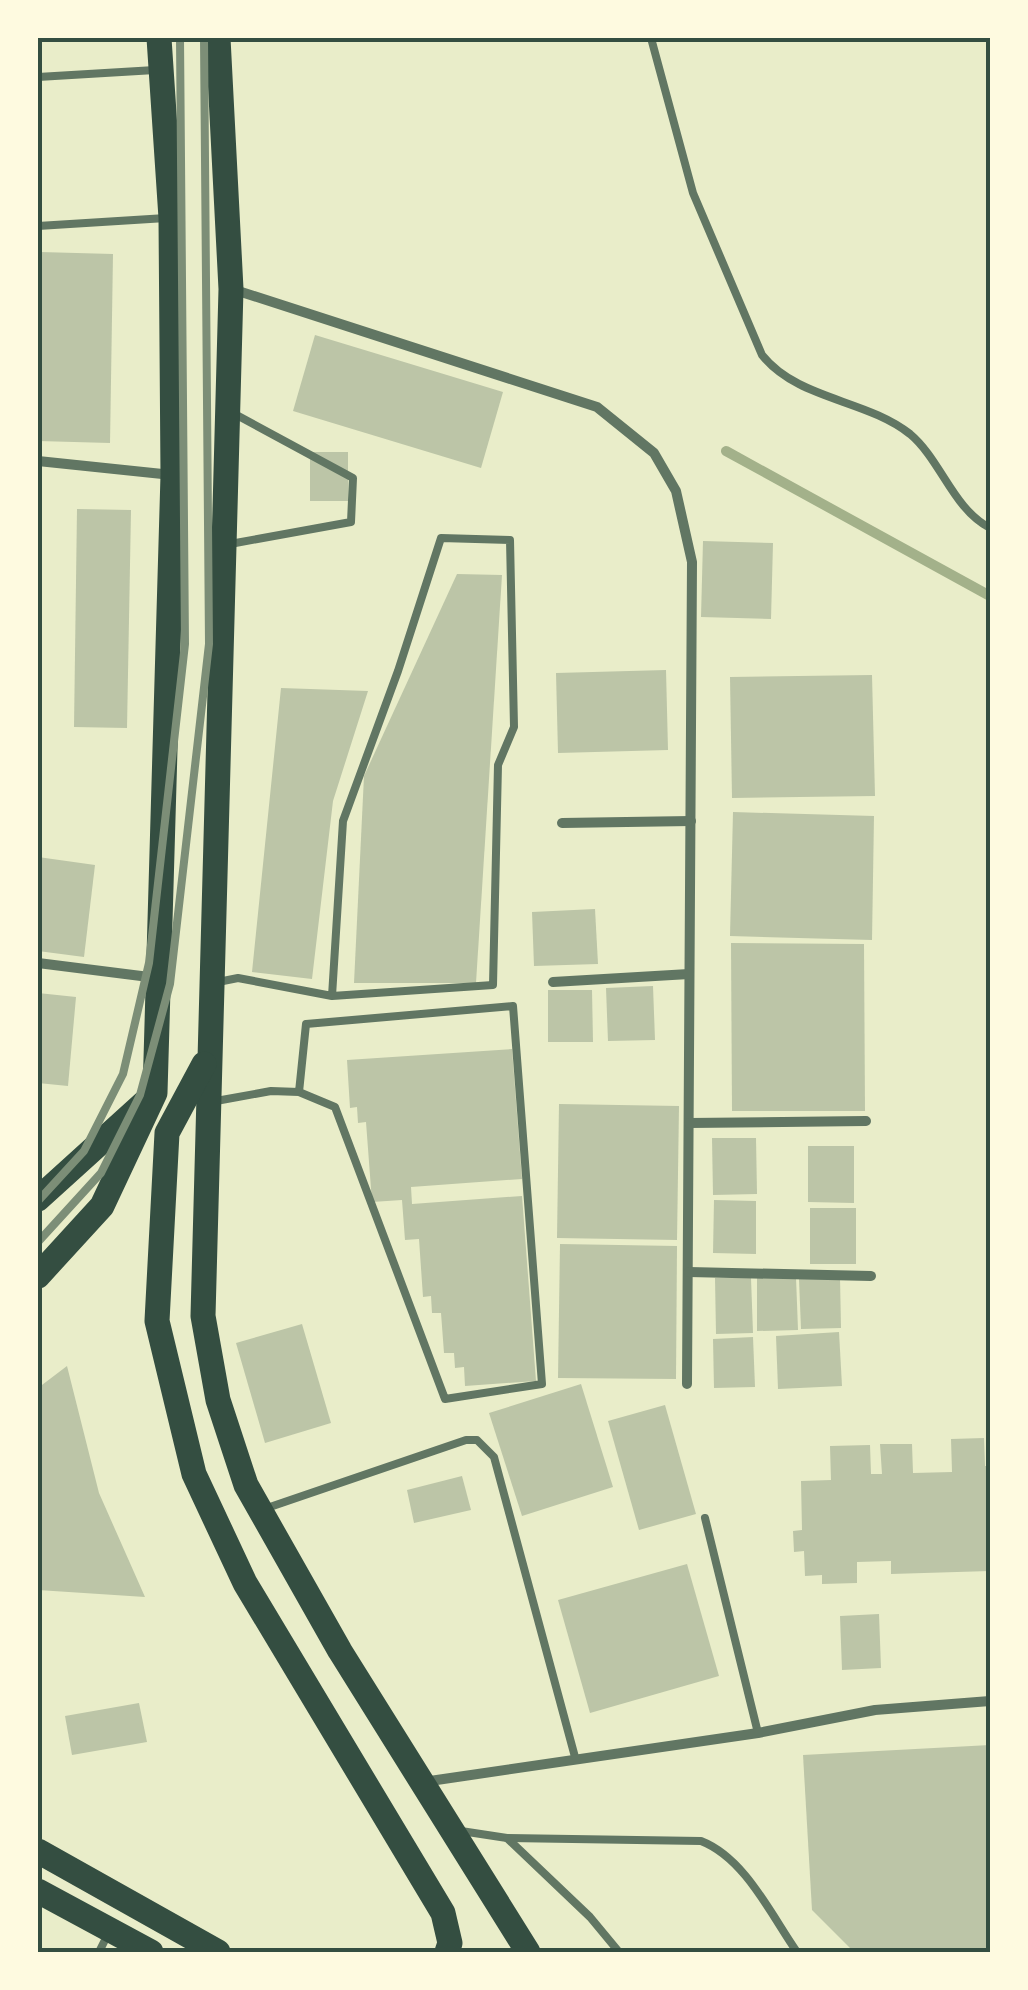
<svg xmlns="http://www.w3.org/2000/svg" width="1028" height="1990" font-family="'PT Serif',serif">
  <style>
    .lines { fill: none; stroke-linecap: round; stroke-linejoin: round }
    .stream { stroke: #a3b18a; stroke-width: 10 }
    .building { fill: #bcc5a7 }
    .service { stroke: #617663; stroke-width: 8 }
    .minor { stroke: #617663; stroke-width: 10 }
    .primary { stroke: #344e41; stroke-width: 25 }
    .rail { stroke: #7c8e77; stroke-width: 8 }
    .neatline { fill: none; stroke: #344e41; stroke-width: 4 }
  </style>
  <rect width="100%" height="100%" fill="#e9edc9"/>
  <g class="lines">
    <path class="stream" d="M726 451 990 596"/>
  </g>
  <g class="building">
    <path d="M40 252 113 254 110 443 38 441Z"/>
    <path d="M315 335 503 392 481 468 293 411Z"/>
    <rect x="310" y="452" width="38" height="49"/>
    <path d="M77 509 131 510 127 728 74 727Z"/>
    <path d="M703 541 773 543 771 619 701 617Z"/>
    <path d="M457 574 502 575 476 983H354L364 776Z"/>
    <path d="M666 670 668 750 558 753 556 673Z"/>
    <path d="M872 675 875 796 732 798 730 677Z"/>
    <path d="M281 688 368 691 333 801 312 979 252 972Z"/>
    <path d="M733 812 874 816 872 940 730 936Z"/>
    <path d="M38 857 95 865 84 957 38 951Z"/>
    <path d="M595 909 598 964 534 966 532 912Z"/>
    <path d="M731 943 864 944 865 1111H732Z"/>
    <path d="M653 986 655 1040 608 1041 606 988Z"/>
    <path d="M548 990H592L593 1042H548Z"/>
    <path d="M38 993 76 997 68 1086 38 1083Z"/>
    <path d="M512 1049 522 1179 411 1187 412 1204 522 1196 536 1381 465 1386 464 1367 455 1368 454 1353H444L441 1313H432L431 1296 423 1297 419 1239 405 1240 402 1200 372 1202 366 1122 358 1123 357 1107 350 1108 347 1060Z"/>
    <path d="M559 1104 679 1106 677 1240 557 1238Z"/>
    <path d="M712 1138H756L757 1194 713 1195Z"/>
    <path d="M808 1146H854V1203L808 1202Z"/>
    <path d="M714 1200 756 1201V1254L713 1253Z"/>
    <rect x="810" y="1208" width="46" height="56"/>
    <path d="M560 1244 677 1246 676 1379 558 1378Z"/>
    <path d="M757 1277H796L798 1330 757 1331Z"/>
    <path d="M715 1278H751L753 1333 716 1334Z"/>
    <path d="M840 1278 841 1328 801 1329 799 1279Z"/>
    <path d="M302 1324 331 1423 265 1443 236 1343Z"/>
    <path d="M839 1332 842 1386 778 1389 776 1336Z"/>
    <path d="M753 1337 755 1387 714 1388 713 1339Z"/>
    <path d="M67 1366 99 1493 145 1597 38 1590V1388Z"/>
    <path d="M581 1384 613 1487 522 1516 489 1413Z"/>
    <path d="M665 1405 696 1514 639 1530 608 1421Z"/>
    <path d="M984 1438 985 1466H990V1571L891 1574V1561L857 1562V1583L822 1584V1575L805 1576 804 1551 794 1552 793 1531 802 1530 801 1481 831 1480 830 1446 870 1445 871 1474H882L880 1444H912L913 1473 952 1472 951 1439Z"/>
    <path d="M462 1476 471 1510 414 1523 407 1490Z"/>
    <path d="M687 1564 719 1676 590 1713 558 1600Z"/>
    <path d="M879 1614 881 1668 842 1670 840 1616Z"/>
    <path d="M139 1703 147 1742 72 1755 65 1716Z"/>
    <path d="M990 1745V1952H854L812 1910 803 1755Z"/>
  </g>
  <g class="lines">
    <g class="service">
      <path d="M651 38 693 193 762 355C798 400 866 399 910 434 941 460 953 509 990 528"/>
      <path d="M38 77 155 70"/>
      <path d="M38 226 166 218"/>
      <path d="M230 544 351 522 353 478 231 412"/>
      <path d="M218 982 238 978 332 996 493 985 498 765 514 727 510 540 441 538 398 671 343 821 332 996"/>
      <path d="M216 1101 271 1091 299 1092 335 1107 445 1399 542 1384 513 1006 306 1024 299 1092"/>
      <path d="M264 1509 466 1440H477L494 1457 575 1757"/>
      <path d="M705 1518 758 1733"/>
      <path d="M461 1831 507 1838 590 1917 619 1952"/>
      <path d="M507 1838 701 1841C745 1858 771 1915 797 1952"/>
      <path d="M99 1952 109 1932"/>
    </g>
    <g class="minor">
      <path d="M232 289 597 407 654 453 676 491 692 562 687 1384"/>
      <path d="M38 461 172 475"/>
      <path d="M562 823 691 821"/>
      <path d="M38 963 157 978"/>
      <path d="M553 982 689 974"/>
      <path d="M689 1123 866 1121"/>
      <path d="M689 1272 871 1276"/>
      <path d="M423 1782 758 1733 875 1710 990 1701"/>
    </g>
    <g class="primary">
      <path d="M218 38 231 289 203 1316 218 1400 246 1485 340 1651 528 1952"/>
      <path d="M204 1064 167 1133 157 1321 194 1474 245 1583 443 1913 450 1943 447 1952"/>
      <path d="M38 1199 144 1103"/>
      <path d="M38 1276 102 1206 155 1093 173 475 171 218 159 38"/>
      <path d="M38 1851 218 1952"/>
      <path d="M38 1891 151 1952"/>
    </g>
    <g class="rail">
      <path d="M38 1201 84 1151 123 1074 149 963 185 644 180 38"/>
      <path d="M38 1242 101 1173 140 1095 170 984 209 644 204 38"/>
    </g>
  </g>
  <rect width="1028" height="1990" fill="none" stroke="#fefae0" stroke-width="80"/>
  <rect x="40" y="40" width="948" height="1910" class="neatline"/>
</svg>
